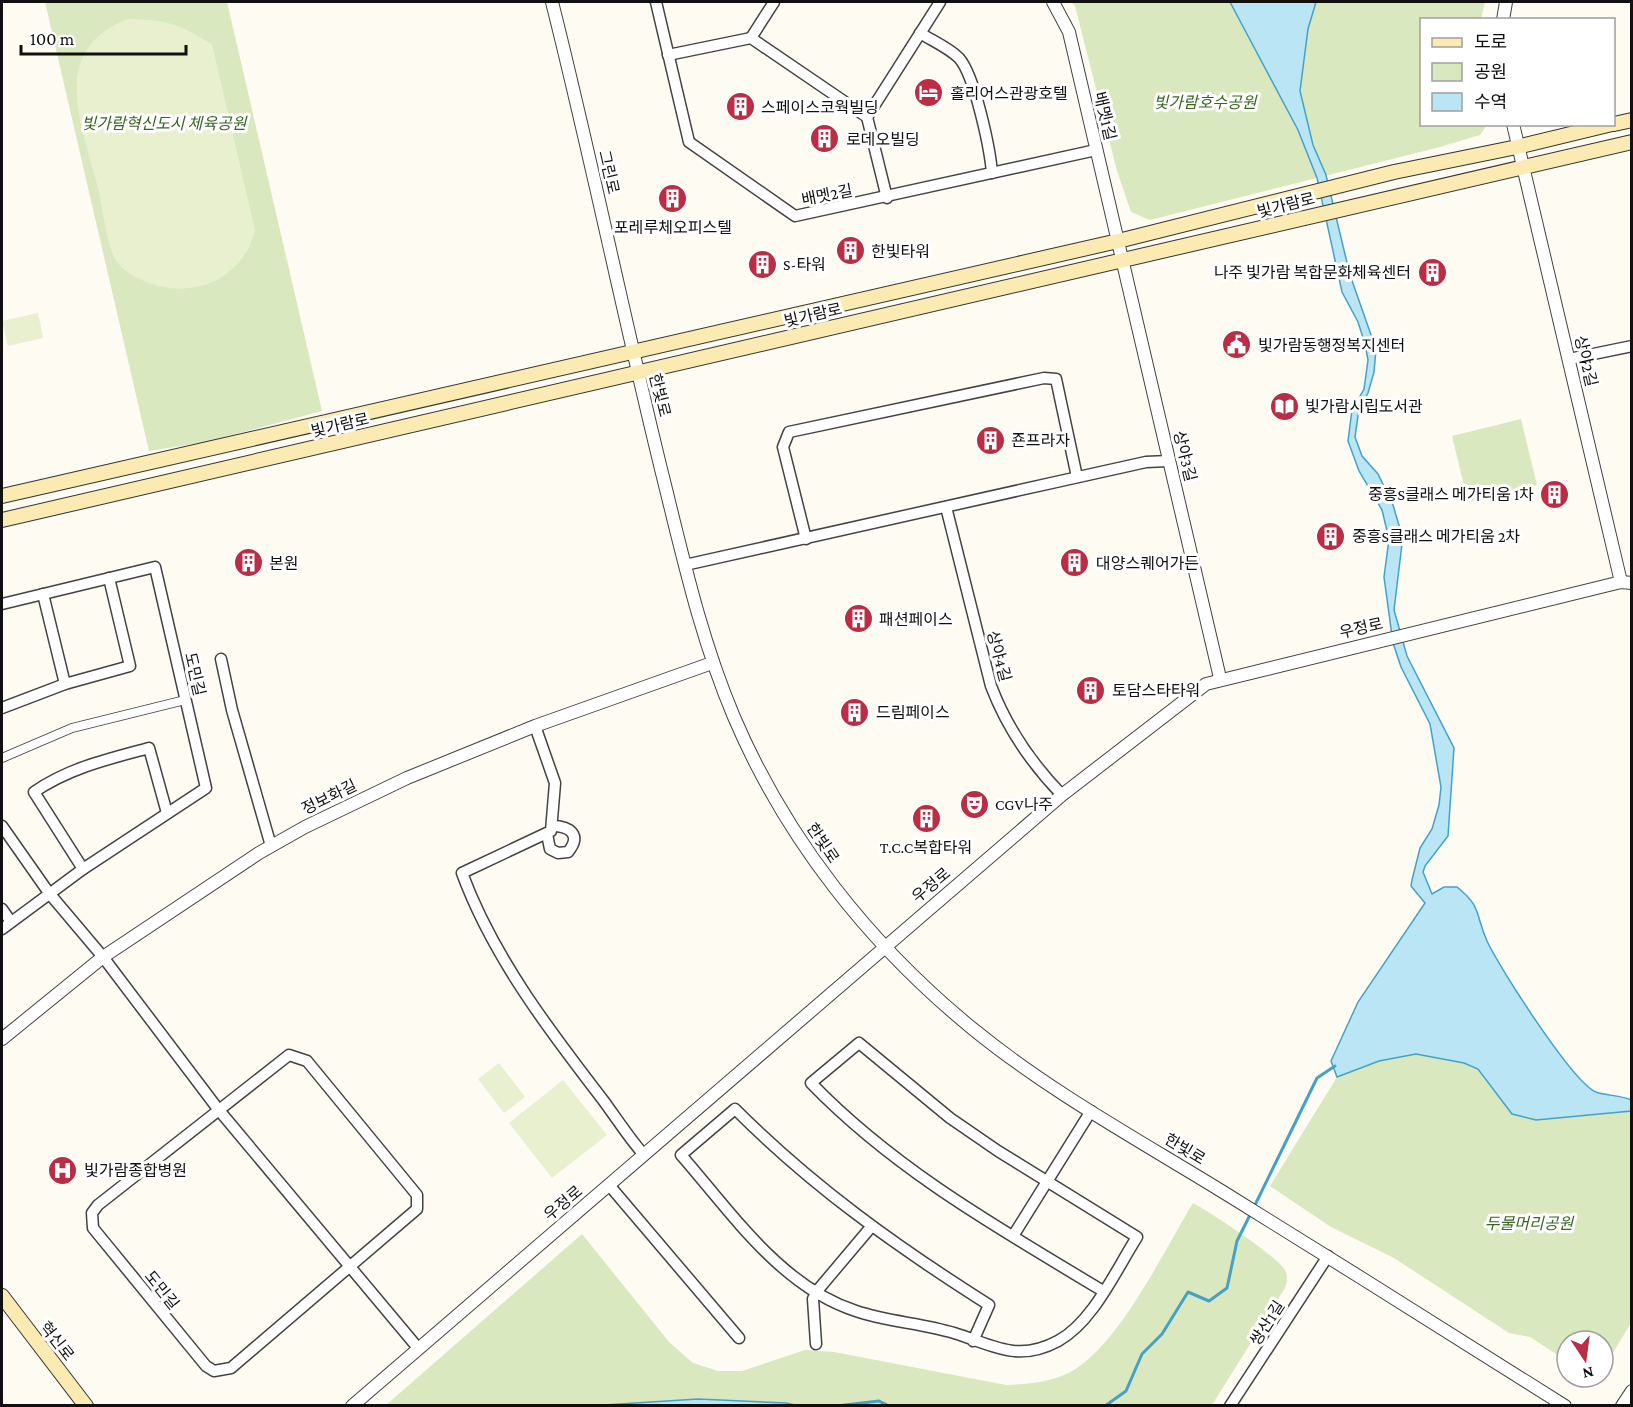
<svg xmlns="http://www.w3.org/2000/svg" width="1633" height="1407" font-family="'Crimson Pro','Noto Sans KR',serif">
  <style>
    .green { fill: #d9e8be }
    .pitch { fill: #e8f0cf }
    .water { fill: #bae5f4; stroke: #44a2c8; stroke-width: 1.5 }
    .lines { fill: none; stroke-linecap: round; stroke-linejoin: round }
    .stream { stroke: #44a2c8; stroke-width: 3 }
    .pedestrian-casing { stroke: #434343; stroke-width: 10 }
    .minor-casing { stroke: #434343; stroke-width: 13 }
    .tertiary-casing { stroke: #434343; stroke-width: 14 }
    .secondary-casing { stroke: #323232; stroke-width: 16 }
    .pedestrian { stroke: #fff; stroke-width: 8 }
    .minor { stroke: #fff; stroke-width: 10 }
    .tertiary { stroke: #fff; stroke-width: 12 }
    .secondary { stroke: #fbebb2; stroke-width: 14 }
    .labels { text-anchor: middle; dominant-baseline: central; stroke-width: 6; stroke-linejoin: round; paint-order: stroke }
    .poi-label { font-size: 16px; fill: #101010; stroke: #fff; text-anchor: start }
    .park-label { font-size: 16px; font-style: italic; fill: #386622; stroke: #fff }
    .street-label { font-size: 16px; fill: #101010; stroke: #fff }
  </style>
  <rect width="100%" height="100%" fill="#fefbf3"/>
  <g class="green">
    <path d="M45 2H227L322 411 206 442 149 451Z"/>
    <path d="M1071 2H1485L1481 19 1422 20V124L1487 125 1480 135 1440 147 1150 220 1131 212 1117 171 1075 6Z"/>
    <path d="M1521 419 1537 485 1468 502 1452 436Z"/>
    <path d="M1416 1054 1464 1063 1478 1069 1512 1114 1536 1120 1631 1111V1323L1603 1369V1341H1567V1361L1530 1337 1509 1333 1394 1258 1331 1227 1270 1186 1337 1077 1379 1061Z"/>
    <path d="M1193 1203C1210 1212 1277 1256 1285 1270 1288 1276 1287 1282 1285 1288L1212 1405 385 1406 582 1234 669 1342 693 1363 718 1371H742L805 1350 834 1352 1006 1385C1031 1384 1056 1382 1077 1368 1122 1338 1164 1251 1193 1203Z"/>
  </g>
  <g class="pitch">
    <path d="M128 19C170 20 177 24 212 44L255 230C243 281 189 301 144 281 134 277 120 269 115 259 107 244 102 206 98 188 82 125 47 50 128 19Z"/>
    <path d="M38 313 43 338 8 346 2 321Z"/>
    <path d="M499 1063 525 1097 504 1113 478 1079Z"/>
    <path d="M563 1080 607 1135 552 1178 509 1123Z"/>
  </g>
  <g class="water">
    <path d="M1230 2H1316L1308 29 1300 91 1313 145 1326 175 1350 275 1376 349 1374 372 1368 393 1359 409 1355 437 1362 456 1378 474 1393 505 1401 532 1402 544 1394 610 1407 656 1454 748 1448 836 1425 866 1423 872 1432 894 1444 887H1457C1482 907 1475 914 1487 941 1499 967 1573 1083 1596 1092 1607 1096 1621 1095 1631 1100V1111L1536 1120 1512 1114 1478 1069 1464 1063 1416 1054 1379 1061 1337 1077 1331 1061 1358 1002 1425 903 1411 886 1412 880 1420 848 1432 829 1439 805 1441 787 1430 724 1401 667 1393 643 1384 577 1389 539 1382 510 1359 471 1348 441 1352 410 1364 389 1368 360 1365 344 1358 322 1342 292 1317 178 1298 130Z"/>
    <path d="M698 1399 786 1403 795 1405H604Z"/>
  </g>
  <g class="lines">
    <g class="stream">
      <path d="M1254 1207 1317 1078 1335 1066"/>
      <path d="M836 1406 879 1401 889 1406"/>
      <path d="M1105 1406 1126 1391 1142 1354 1162 1334 1188 1292 1209 1301 1227 1288 1237 1241 1251 1213"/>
    </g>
    <defs>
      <path id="pedestrian" d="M2 758 72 728 185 700"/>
      <g id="minor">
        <path d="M656 2 689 142 795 216 1096 150"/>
        <path d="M920 33C933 41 949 48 959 58 975 76 990 149 992 173"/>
        <path d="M751 38 774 2"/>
        <path d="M668 55 751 38 867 117 887 198"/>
        <path d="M867 117 940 2"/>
        <path d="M1569 359 1632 346"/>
        <path d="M946 507 991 686C1007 728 1031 763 1062 795"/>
        <path d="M806 539 783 447 789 432 1044 378 1056 379 1077 477"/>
        <path d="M685 565 1056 482 1146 462 1169 461"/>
        <path d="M43 594 65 684"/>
        <path d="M2 604 155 567 206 788 83 869 2 929"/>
        <path d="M221 659 232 710 271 846"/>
        <path d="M2 708 65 684 130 666 109 578"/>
        <path d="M535 726 555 783 551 831 462 873C493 957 549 1030 603 1100 617 1119 629 1138 644 1155"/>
        <path d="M2 826 49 893 103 957 218 1109 418 1348"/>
        <path d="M547 834 550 849 558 853 568 852C582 835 570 826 552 826"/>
        <path d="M83 869 34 792C69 768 108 759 149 748L167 813"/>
        <path d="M2 909 11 922"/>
        <path d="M289 1055 307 1061 417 1195V1209L231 1368 214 1371 206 1366 93 1228 92 1213 98 1205Z"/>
        <path d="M609 1185 739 1338"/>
        <path d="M1013 1236 1091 1111"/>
        <path d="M973 1341 989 1305C896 1246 813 1187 735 1109L681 1155C731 1212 781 1287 856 1311 888 1322 922 1323 954 1333 993 1345 1017 1363 1058 1341 1093 1322 1116 1270 1137 1237L998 1151 950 1118 859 1043 811 1083C895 1170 1000 1229 1103 1291"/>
        <path d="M816 1344 813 1299 817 1291 871 1227"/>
        <path d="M1230 1406 1328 1256"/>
      </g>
      <g id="tertiary">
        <path d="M552 2C591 157 623 314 661 469 682 553 700 637 734 717 786 839 870 945 973 1029 1054 1095 1148 1145 1236 1200 1346 1268 1456 1337 1565 1406"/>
        <path d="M1053 2 1069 32 1220 678"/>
        <path d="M1503 20 1506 2"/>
        <path d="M1513 124 1621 582"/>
        <path d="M2 1039 103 957 259 853 305 827 407 778 535 726 712 663"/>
        <path d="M352 1406 1062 795 1206 684 1621 582 1632 583"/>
        <path d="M1622 1406 1632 1391"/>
      </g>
      <g id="secondary">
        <path d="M1614 124 1632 120"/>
        <path d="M2 496 1118 241 1394 172 1517 147 1612 124"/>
        <path d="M2 520 1632 142"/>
        <path d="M2 1296 86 1406"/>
      </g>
    </defs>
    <use href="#pedestrian" class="pedestrian-casing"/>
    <use href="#minor" class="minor-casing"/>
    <use href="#tertiary" class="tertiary-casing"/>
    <use href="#secondary" class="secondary-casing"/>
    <use href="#pedestrian" class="pedestrian"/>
    <use href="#minor" class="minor"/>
    <use href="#tertiary" class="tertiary"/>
    <use href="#secondary" class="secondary"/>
  </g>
  <defs>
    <symbol id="hotel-disc" viewBox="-11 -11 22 22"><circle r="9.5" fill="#bb2d44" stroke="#fff"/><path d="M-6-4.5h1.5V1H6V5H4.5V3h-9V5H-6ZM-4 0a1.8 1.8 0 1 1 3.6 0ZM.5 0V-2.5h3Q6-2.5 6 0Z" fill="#fff"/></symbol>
    <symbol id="building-disc" viewBox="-11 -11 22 22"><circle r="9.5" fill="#bb2d44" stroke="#fff"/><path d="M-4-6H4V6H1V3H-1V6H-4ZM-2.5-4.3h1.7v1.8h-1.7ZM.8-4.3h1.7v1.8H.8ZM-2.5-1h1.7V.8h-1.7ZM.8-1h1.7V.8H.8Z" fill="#fff"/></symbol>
    <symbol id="civic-disc" viewBox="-11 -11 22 22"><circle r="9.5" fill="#bb2d44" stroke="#fff"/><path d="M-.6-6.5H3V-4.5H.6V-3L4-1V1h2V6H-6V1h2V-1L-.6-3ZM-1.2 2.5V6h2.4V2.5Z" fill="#fff"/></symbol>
    <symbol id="library-disc" viewBox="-11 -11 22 22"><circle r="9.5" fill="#bb2d44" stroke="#fff"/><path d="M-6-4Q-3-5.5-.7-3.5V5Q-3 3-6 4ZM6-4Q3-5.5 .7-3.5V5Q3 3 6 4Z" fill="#fff"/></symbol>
    <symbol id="theatre-disc" viewBox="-11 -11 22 22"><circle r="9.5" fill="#bb2d44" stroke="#fff"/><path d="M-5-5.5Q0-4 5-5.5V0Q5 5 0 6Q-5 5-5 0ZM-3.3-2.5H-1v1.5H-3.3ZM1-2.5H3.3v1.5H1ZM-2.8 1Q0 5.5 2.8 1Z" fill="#fff"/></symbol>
    <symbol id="hospital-disc" viewBox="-11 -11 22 22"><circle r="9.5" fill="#bb2d44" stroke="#fff"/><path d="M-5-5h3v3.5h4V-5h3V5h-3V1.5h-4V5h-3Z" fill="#fff"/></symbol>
  </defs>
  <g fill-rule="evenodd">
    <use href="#hotel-disc" x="912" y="76" width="33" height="33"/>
    <use href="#building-disc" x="724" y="90" width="33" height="33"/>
    <use href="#building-disc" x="808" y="122" width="33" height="33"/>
    <use href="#building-disc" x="656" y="182" width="33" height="33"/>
    <use href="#building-disc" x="834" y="234" width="33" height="33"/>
    <use href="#building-disc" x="746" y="248" width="33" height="33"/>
    <use href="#building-disc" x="1416" y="256" width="33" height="33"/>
    <use href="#civic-disc" x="1220" y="328" width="33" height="33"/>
    <use href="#library-disc" x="1268" y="390" width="33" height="33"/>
    <use href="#building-disc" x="974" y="424" width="33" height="33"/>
    <use href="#building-disc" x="1538" y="478" width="33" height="33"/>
    <use href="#building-disc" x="1314" y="520" width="33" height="33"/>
    <use href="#building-disc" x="232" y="546" width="33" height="33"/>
    <use href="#building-disc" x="1058" y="546" width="33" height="33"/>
    <use href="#building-disc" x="842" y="602" width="33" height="33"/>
    <use href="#building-disc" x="1074" y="674" width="33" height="33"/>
    <use href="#building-disc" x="838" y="696" width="33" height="33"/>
    <use href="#theatre-disc" x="958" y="788" width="33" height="33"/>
    <use href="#building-disc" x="910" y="802" width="33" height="33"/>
    <use href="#hospital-disc" x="46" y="1154" width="33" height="33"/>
  </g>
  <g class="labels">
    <g class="poi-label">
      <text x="950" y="93">홀리어스관광호텔</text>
      <text x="761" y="107">스페이스코웍빌딩</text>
      <text x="846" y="139">로데오빌딩</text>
      <text x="673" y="227" text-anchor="middle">포레루체오피스텔</text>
      <text x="871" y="251">한빛타워</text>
      <text x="783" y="264">S-타워</text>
      <text x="1411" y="272" text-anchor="end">나주 빛가람 복합문화체육센터</text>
      <text x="1258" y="345">빛가람동행정복지센터</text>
      <text x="1305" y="406">빛가람시립도서관</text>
      <text x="1011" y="440">죤프라자</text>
      <text x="1534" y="494" text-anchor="end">중흥S클래스 메가티움 1차</text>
      <text x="1352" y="536">중흥S클래스 메가티움 2차</text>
      <text x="269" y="563">본원</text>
      <text x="1096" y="563">대양스퀘어가든</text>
      <text x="879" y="619">패션페이스</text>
      <text x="1112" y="690">토담스타타워</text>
      <text x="876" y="712">드림페이스</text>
      <text x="995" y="804">CGV나주</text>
      <text x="926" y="847" text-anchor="middle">T.C.C복합타워</text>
      <text x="84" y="1170">빛가람종합병원</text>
    </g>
    <g class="park-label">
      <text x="1205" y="102">빛가람호수공원</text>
      <text x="164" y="123">빛가람혁신도시 체육공원</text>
      <text x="1529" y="1223">두물머리공원</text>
    </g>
    <g class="street-label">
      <text transform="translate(1105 116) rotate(77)">배멧1길</text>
      <text transform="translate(609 172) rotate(77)">그린로</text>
      <text transform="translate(827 195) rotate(-11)">배멧2길</text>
      <text transform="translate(1286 205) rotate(-14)">빛가람로</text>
      <text transform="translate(813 315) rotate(-13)">빛가람로</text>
      <text transform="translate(1586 361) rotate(77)">상야2길</text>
      <text transform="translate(660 395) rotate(76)">한빛로</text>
      <text transform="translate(340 425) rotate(-13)">빛가람로</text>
      <text transform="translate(1185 456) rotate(76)">상야3길</text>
      <text transform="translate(1361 628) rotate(-13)">우정로</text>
      <text transform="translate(999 656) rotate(75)">상야4길</text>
      <text transform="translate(195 674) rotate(77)">도민길</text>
      <text transform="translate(329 797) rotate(-26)">정보화길</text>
      <text transform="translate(823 843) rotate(56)">한빛로</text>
      <text transform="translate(931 885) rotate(-40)">우정로</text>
      <text transform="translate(1185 1149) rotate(31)">한빛로</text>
      <text transform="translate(563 1203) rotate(-40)">우정로</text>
      <text transform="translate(162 1290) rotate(51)">도민길</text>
      <text transform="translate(1267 1323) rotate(-57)">쌍산1길</text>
      <text transform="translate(57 1341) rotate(52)">혁신로</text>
    </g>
  </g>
  <rect width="1633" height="1407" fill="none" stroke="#101010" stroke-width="6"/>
  <rect x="1420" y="18" width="195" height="108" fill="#ffffff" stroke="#9f9f9f" stroke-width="1.5"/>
  <rect x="1432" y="38" width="30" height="9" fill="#fbebb2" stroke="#9f9f9f" stroke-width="1.5"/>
  <text x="1474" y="48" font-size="18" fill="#101010">도로</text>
  <rect x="1432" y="63" width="30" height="18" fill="#d9e8be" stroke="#9f9f9f" stroke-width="1.5"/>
  <text x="1474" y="78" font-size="18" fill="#101010">공원</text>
  <rect x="1432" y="93" width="30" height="18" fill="#bae5f4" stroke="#9f9f9f" stroke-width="1.5"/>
  <text x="1474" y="108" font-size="18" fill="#101010">수역</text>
  <g transform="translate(1585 1359) rotate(167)"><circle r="28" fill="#ffffff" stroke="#9f9f9f" stroke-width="1.5"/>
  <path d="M0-4.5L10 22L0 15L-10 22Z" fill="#bb2d44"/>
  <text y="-9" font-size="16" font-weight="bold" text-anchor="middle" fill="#101010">N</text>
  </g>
  <path d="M21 45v9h165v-9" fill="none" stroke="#101010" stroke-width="3"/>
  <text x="30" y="45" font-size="18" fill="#101010" stroke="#ffffff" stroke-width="4.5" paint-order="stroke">100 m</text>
</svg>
